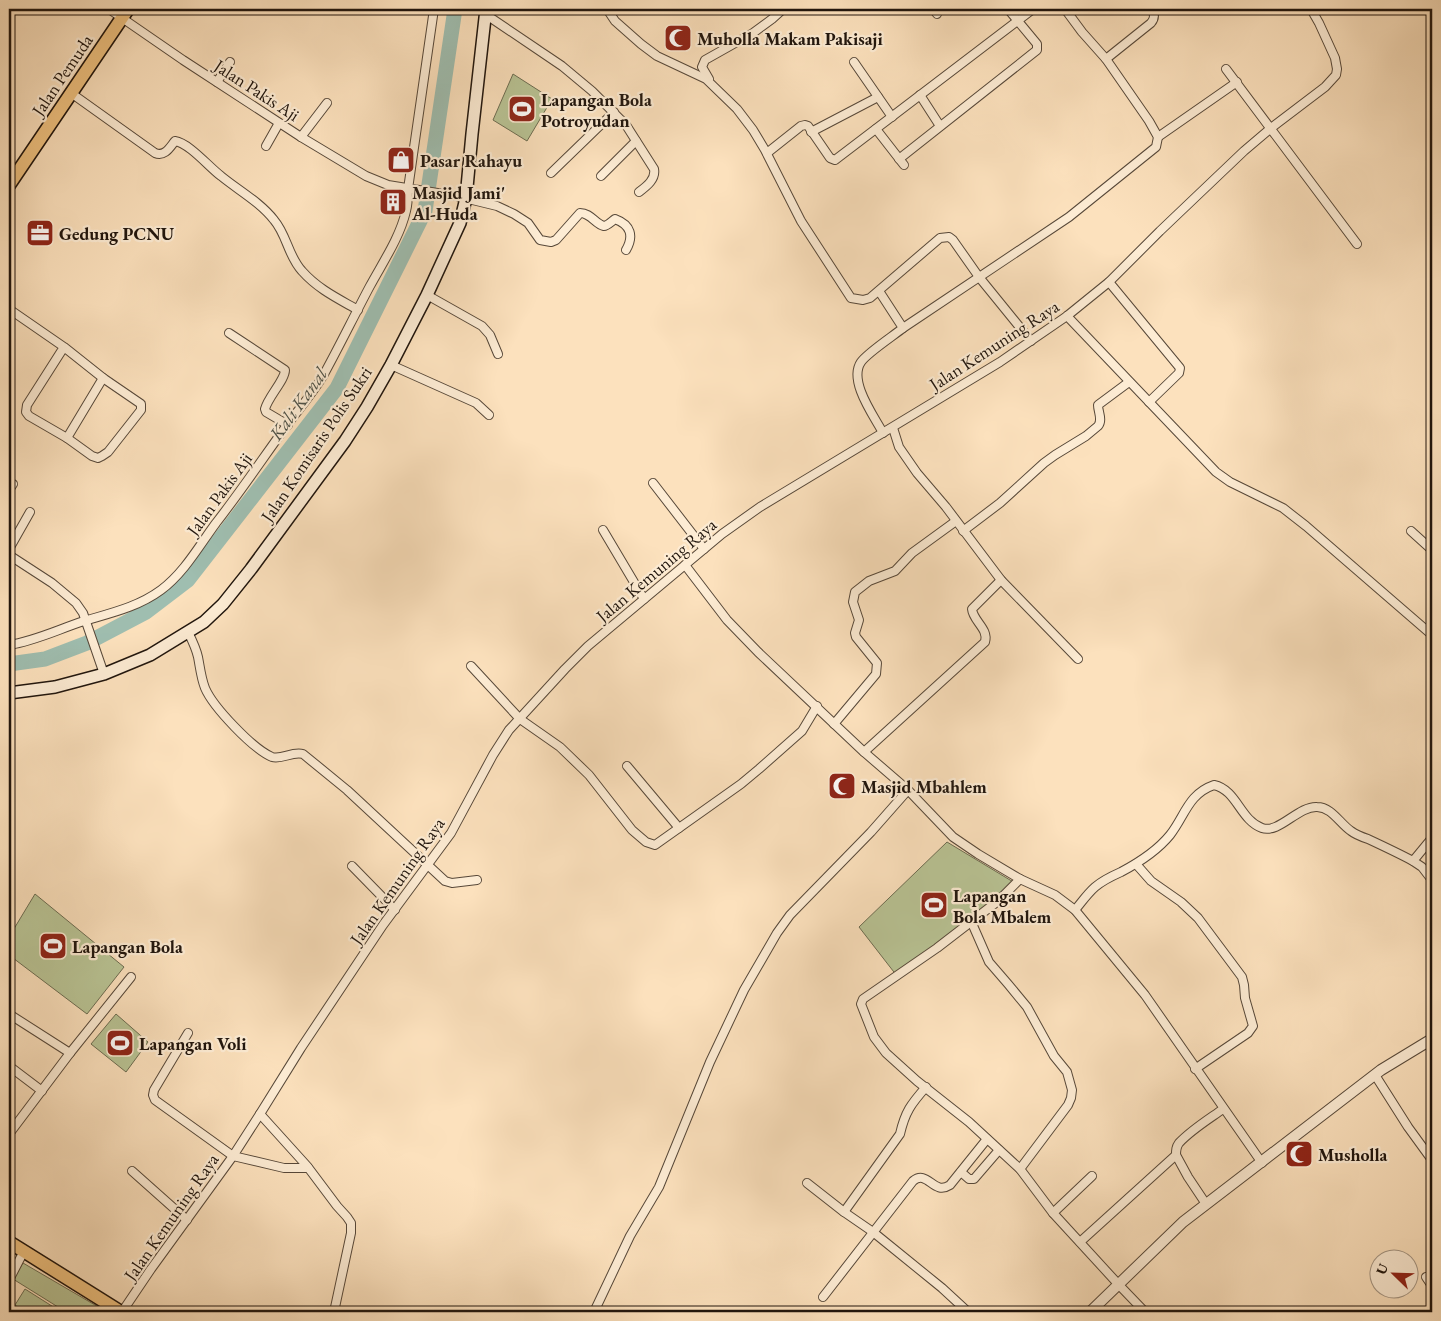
<svg xmlns="http://www.w3.org/2000/svg" width="1441" height="1321" font-family="'EB Garamond',serif">
  <style>
    .green { fill: #b9c495; stroke: #6c6c51 }
    .lines { fill: none; stroke-linecap: round; stroke-linejoin: round }
    .river { stroke: #9fbeb0; stroke-width: 15 }
    .minor-casing { stroke: #574839; stroke-width: 10 }
    .tertiary-casing { stroke: #574839; stroke-width: 12 }
    .secondary-casing { stroke: #20150d; stroke-width: 14 }
    .primary-casing { stroke: #20150d; stroke-width: 15 }
    .trunk-casing { stroke: #20150d; stroke-width: 15 }
    .minor { stroke: #fdecd4; stroke-width: 8 }
    .tertiary { stroke: #fdecd4; stroke-width: 10 }
    .secondary { stroke: #fdecd4; stroke-width: 11 }
    .primary { stroke: #eec07e; stroke-width: 12 }
    .trunk { stroke: #eec07e; stroke-width: 12 }
    .labels { text-anchor: middle; dominant-baseline: central; stroke-width: 4.5; stroke-linejoin: round; paint-order: stroke }
    .poi-label { font-size: 18px; font-weight: bold; fill: #20150d; stroke: #fdecd4; text-anchor: start }
    .street-label { font-size: 18px; fill: #20150d; stroke: #fdecd4 }
    .water-label { font-size: 19px; font-style: italic; fill: #4c5046; stroke: #fdecd4 }
  </style>
  <rect width="100%" height="100%" fill="#fce1bd"/>
  <filter id="stains"><feTurbulence type="fractalNoise" baseFrequency=".004" numOctaves="4"/><feColorMatrix values="0 0 0 0 .2 0 0 0 0 .09 0 0 0 0 .02 0 0 0 .5 -.17"/></filter>
  <radialGradient id="worn" r=".72"><stop offset=".6" stop-color="#630" stop-opacity="0"/><stop offset="1" stop-color="#630" stop-opacity=".3"/></radialGradient>
  <g class="green">
    <path d="M513 74 552 99 527 141 493 120Z"/>
    <path d="M947 842 1015 883 897 976 859 927Z"/>
    <path d="M35 894 124 967 87 1014 9 955V937Z"/>
    <path d="M116 1014 148 1042 126 1072 91 1044Z"/>
    <path d="M23 1263 107 1312H66L13 1279Z"/>
    <path d="M25 1289 55 1308 52 1312H25L15 1305Z"/>
  </g>
  <g class="lines">
    <path class="river" d="M9 664 45 659 87 643 146 612 188 580 337 388 425 211 455 9"/>
    <defs>
      <g id="minor">
        <path d="M109 9 183 60 301 137 366 176 388 185 456 196 497 206 514 214 528 223 540 240 551 242 556 240 580 213C591 213 595 224 604 226 607 226 612 221 615 219 631 225 634 236 626 250"/>
        <path d="M607 9 615 21 641 44 657 56 706 79 737 109 753 130 765 150 801 221 851 298 863 300 870 298 940 238 949 237 953 240 979 277 1031 341"/>
        <path d="M933 9 937 14"/>
        <path d="M485 14 562 66 592 91 626 125 654 169C656 179 647 186 639 192"/>
        <path d="M1106 59 1151 23C1155 18 1155 14 1151 9"/>
        <path d="M854 62 892 117"/>
        <path d="M1226 69 1357 244"/>
        <path d="M709 79 702 67 705 60 753 33 772 19 783 9"/>
        <path d="M217 82 230 62"/>
        <path d="M71 93 155 153C165 157 170 147 175 141 189 143 209 167 221 176 238 190 260 202 274 220 287 235 288 256 302 271 318 289 337 298 358 310"/>
        <path d="M920 95 940 126"/>
        <path d="M876 129 904 165"/>
        <path d="M811 132 878 97"/>
        <path d="M301 137 327 103"/>
        <path d="M1158 137 1237 82"/>
        <path d="M266 146 279 123"/>
        <path d="M767 153 801 126 805 125 808 126 830 158 835 160 1033 9"/>
        <path d="M899 159 1037 50V44L1008 9"/>
        <path d="M551 173 614 112"/>
        <path d="M601 176 636 141"/>
        <path d="M1109 282 1180 368 1179 373 1149 402"/>
        <path d="M879 291 903 328C893 336 867 353 861 362 848 381 874 416 883 433"/>
        <path d="M427 295 482 326 490 335 498 354"/>
        <path d="M9 309 64 347 103 378 141 404V410L108 452 102 456 98 458 92 456 67 438 29 416 26 412 27 405 64 347"/>
        <path d="M1067 316 1216 472 1230 482 1283 508 1306 526 1432 635"/>
        <path d="M903 328 1069 217 1156 147 1158 137 1149 121 1106 59 1082 32 1065 9"/>
        <path d="M229 333 285 370C285 380 268 397 265 409L266 412 288 425"/>
        <path d="M391 365 476 403 489 415"/>
        <path d="M893 428 899 447 917 473 946 507 1001 580 1078 659"/>
        <path d="M67 438 103 378"/>
        <path d="M653 483 704 549"/>
        <path d="M9 490 13 484"/>
        <path d="M603 530 644 599"/>
        <path d="M963 531 1000 503 1044 463 1055 455 1086 436 1098 426C1103 420 1098 412 1098 405L1129 382"/>
        <path d="M1411 531 1432 550"/>
        <path d="M9 549 30 512"/>
        <path d="M9 555 52 583 76 603 83 613 104 674"/>
        <path d="M685 565 727 620 758 652 864 752 908 790 953 837 978 854 1020 879 1055 895 1075 910 1145 995 1262 1163"/>
        <path d="M188 632C192 640 196 648 198 657 200 667 201 678 205 688 213 707 253 749 272 757 282 760 292 751 303 754L347 790 445 881 452 883 477 880"/>
        <path d="M9 645C35 641 59 629 84 621 111 613 138 607 161 590 184 573 199 546 216 523 241 491 263 458 287 425 299 409 312 394 323 376 339 347 354 316 370 286 383 262 400 237 406 211 408 204 408 196 408 189L434 9"/>
        <path d="M471 666 520 719 560 747 589 775 632 830 646 842 655 845 679 828 627 766"/>
        <path d="M834 724 876 674 877 663 856 637 855 633 859 620 853 602 855 592 869 581 895 571 912 553 956 521"/>
        <path d="M864 752 985 642C989 629 973 621 972 609L1001 580"/>
        <path d="M679 828 741 784 759 769 802 731 817 706"/>
        <path d="M1413 861 1432 838"/>
        <path d="M1136 864 1151 881 1181 902 1198 918 1242 977 1244 985 1245 998 1253 1026 1248 1033 1195 1069"/>
        <path d="M352 866 395 910"/>
        <path d="M1020 879 998 901 937 948 863 999 861 1004 874 1037 886 1053 917 1081 969 1122 1020 1169 1053 1213 1119 1285 1145 1312"/>
        <path d="M1075 910C1081 903 1087 894 1095 887 1102 881 1112 876 1121 872 1138 863 1157 851 1170 835 1185 816 1188 794 1214 785 1237 790 1240 820 1262 828 1279 834 1298 806 1317 807 1332 807 1340 824 1351 831 1356 835 1362 837 1368 839 1383 846 1398 853 1413 861L1422 867 1432 880"/>
        <path d="M971 921 989 962 1008 984 1027 1007 1054 1056 1067 1072 1072 1090 1071 1098 1068 1105 1020 1169"/>
        <path d="M9 1014 70 1053"/>
        <path d="M188 1033 154 1090 153 1095 155 1100 233 1156 284 1168H308"/>
        <path d="M9 1066 42 1091"/>
        <path d="M1375 1075 1408 1127 1432 1160"/>
        <path d="M260 1114 307 1166 337 1206 347 1217 351 1223V1233L334 1312"/>
        <path d="M9 1134 70 1053 131 977"/>
        <path d="M1176 1155 1188 1177 1206 1204"/>
        <path d="M132 1171 187 1220"/>
        <path d="M961 1172 969 1179H974L999 1150"/>
        <path d="M807 1183 844 1212 873 1232 942 1288 968 1312"/>
        <path d="M844 1212 900 1134C905 1112 911 1104 926 1087"/>
        <path d="M1053 1213 1092 1176"/>
        <path d="M1080 1242 1176 1155C1176 1150 1176 1147 1179 1143 1191 1130 1209 1119 1223 1109"/>
        <path d="M1426 1277 1432 1286"/>
        <path d="M9 1280 24 1251"/>
        <path d="M823 1297 913 1181C928 1169 933 1196 950 1185L987 1139"/>
        <path d="M122 1312 151 1269 233 1156 260 1114 301 1048 383 925 451 833 493 755 509 730 565 669 588 646 722 534 760 507 1000 362 1067 316 1109 282 1160 231 1244 151 1271 128 1325 87 1336 75 1337 69 1335 58 1319 23 1311 9"/>
        <path d="M594 1312 630 1236 659 1187 710 1062 744 990 777 933 790 915 871 832 908 790"/>
      </g>
      <path id="tertiary" d="M1090 1312 1183 1222 1381 1070 1432 1039"/>
      <path id="secondary" d="M9 693 55 687 104 674 150 655 204 622 223 604 251 569 345 441 367 407 391 365 427 295 460 223 466 198 472 134 486 9"/>
      <path id="primary" d="M9 1242 121 1312"/>
      <path id="trunk" d="M9 185 128 9"/>
    </defs>
    <use href="#minor" class="minor-casing"/>
    <use href="#tertiary" class="tertiary-casing"/>
    <use href="#secondary" class="secondary-casing"/>
    <use href="#primary" class="primary-casing"/>
    <use href="#trunk" class="trunk-casing"/>
    <use href="#minor" class="minor"/>
    <use href="#tertiary" class="tertiary"/>
    <use href="#secondary" class="secondary"/>
    <use href="#primary" class="primary"/>
    <use href="#trunk" class="trunk"/>
  </g>
  <defs>
    <symbol id="mosque-square" viewBox="-11 -11 22 22"><rect x="-9" y="-9" width="18" height="18" rx="4" fill="#8f2418" stroke="#fdecd4"/><path d="M3.5-4.9A6 6 0 1 0 3.5 4.9A5 5 0 1 1 3.5-4.9Z" fill="#fff"/></symbol>
    <symbol id="stadium-square" viewBox="-11 -11 22 22"><rect x="-9" y="-9" width="18" height="18" rx="4" fill="#8f2418" stroke="#fdecd4"/><path d="M0-5a6.5 5 0 1 0 0 10a6.5 5 0 1 0 0-10ZM-3.5-1.8h7v3.6h-7Z" fill="#fff"/></symbol>
    <symbol id="shop-square" viewBox="-11 -11 22 22"><rect x="-9" y="-9" width="18" height="18" rx="4" fill="#8f2418" stroke="#fdecd4"/><path d="M-5-2.5h2.3a2.7 3.5 0 0 1 5.4 0H5L5.5 6h-11ZM-1.5-2.5h3a1.5 2.3 0 0 0-3 0Z" fill="#fff"/></symbol>
    <symbol id="building-square" viewBox="-11 -11 22 22"><rect x="-9" y="-9" width="18" height="18" rx="4" fill="#8f2418" stroke="#fdecd4"/><path d="M-4-6H4V6H1V3H-1V6H-4ZM-2.5-4.3h1.7v1.8h-1.7ZM.8-4.3h1.7v1.8H.8ZM-2.5-1h1.7V.8h-1.7ZM.8-1h1.7V.8H.8Z" fill="#fff"/></symbol>
    <symbol id="office-square" viewBox="-11 -11 22 22"><rect x="-9" y="-9" width="18" height="18" rx="4" fill="#8f2418" stroke="#fdecd4"/><path d="M-6-3h4V-5.5h4V-3h4V5H-6ZM-1-4.5V-3h2v-1.5ZM-6 0V1H6V0Z" fill="#fff"/></symbol>
  </defs>
  <g fill-rule="evenodd">
    <use href="#mosque-square" x="662" y="22" width="32" height="32"/>
    <use href="#stadium-square" x="506" y="93" width="32" height="32"/>
    <use href="#shop-square" x="385" y="144" width="32" height="32"/>
    <use href="#building-square" x="377" y="186" width="32" height="32"/>
    <use href="#office-square" x="24" y="217" width="32" height="32"/>
    <use href="#mosque-square" x="826" y="770" width="32" height="32"/>
    <use href="#stadium-square" x="918" y="889" width="32" height="32"/>
    <use href="#stadium-square" x="37" y="930" width="32" height="32"/>
    <use href="#stadium-square" x="104" y="1027" width="32" height="32"/>
    <use href="#mosque-square" x="1283" y="1138" width="32" height="32"/>
  </g>
  <g class="labels">
    <g class="poi-label">
      <text x="697" y="38">Muholla Makam Pakisaji</text>
      <text x="541" y="99">Lapangan Bola<tspan x="541" dy="21">Potroyudan</tspan></text>
      <text x="420" y="160">Pasar Rahayu</text>
      <text x="412" y="192">Masjid Jami'<tspan x="412" dy="21">Al-Huda</tspan></text>
      <text x="59" y="233">Gedung PCNU</text>
      <text x="861" y="786">Masjid Mbahlem</text>
      <text x="953" y="895">Lapangan<tspan x="953" dy="21">Bola Mbalem</tspan></text>
      <text x="72" y="946">Lapangan Bola</text>
      <text x="139" y="1043">Lapangan Voli</text>
      <text x="1318" y="1154">Musholla</text>
    </g>
    <g class="street-label">
      <text transform="translate(62 75) rotate(-56)">Jalan Pemuda</text>
      <text transform="translate(257 90) rotate(33)">Jalan Pakis Aji</text>
      <text transform="translate(994 345) rotate(-33)">Jalan Kemuning Raya</text>
      <text transform="translate(316 444) rotate(-56)">Jalan Komisaris Polis Sukri</text>
      <text transform="translate(219 494) rotate(-54)">Jalan Pakis Aji</text>
      <text transform="translate(656 570) rotate(-40)">Jalan Kemuning Raya</text>
      <text transform="translate(397 881) rotate(-55)">Jalan Kemuning Raya</text>
      <text transform="translate(171 1217) rotate(-55)">Jalan Kemuning Raya</text>
    </g>
    <g class="water-label">
      <text transform="translate(298 404) rotate(-54)">Kali Kanal</text>
    </g>
  </g>
  <rect width="1441" height="1321" fill="none" stroke="#fce1bd" stroke-width="30"/>
  <rect x="10" y="10" width="1421" height="1301" fill="none" stroke="#20150d" stroke-width="2.5"/>
  <rect x="15" y="15" width="1411" height="1291" fill="none" stroke="#20150d"/>
  <g transform="translate(1394 1274) rotate(293)"><circle r="24" fill="#fdecd4" stroke="#a59684"/>
  <path d="M0-4L9 19L0 12L-9 19Z" fill="#8f2418"/>
  <text y="-8" font-size="14" font-weight="bold" text-anchor="middle" fill="#20150d">U</text>
  </g>
  <rect width="100%" height="100%" filter="url(#stains)"/>
  <rect width="100%" height="100%" fill="url(#worn)"/>
</svg>
